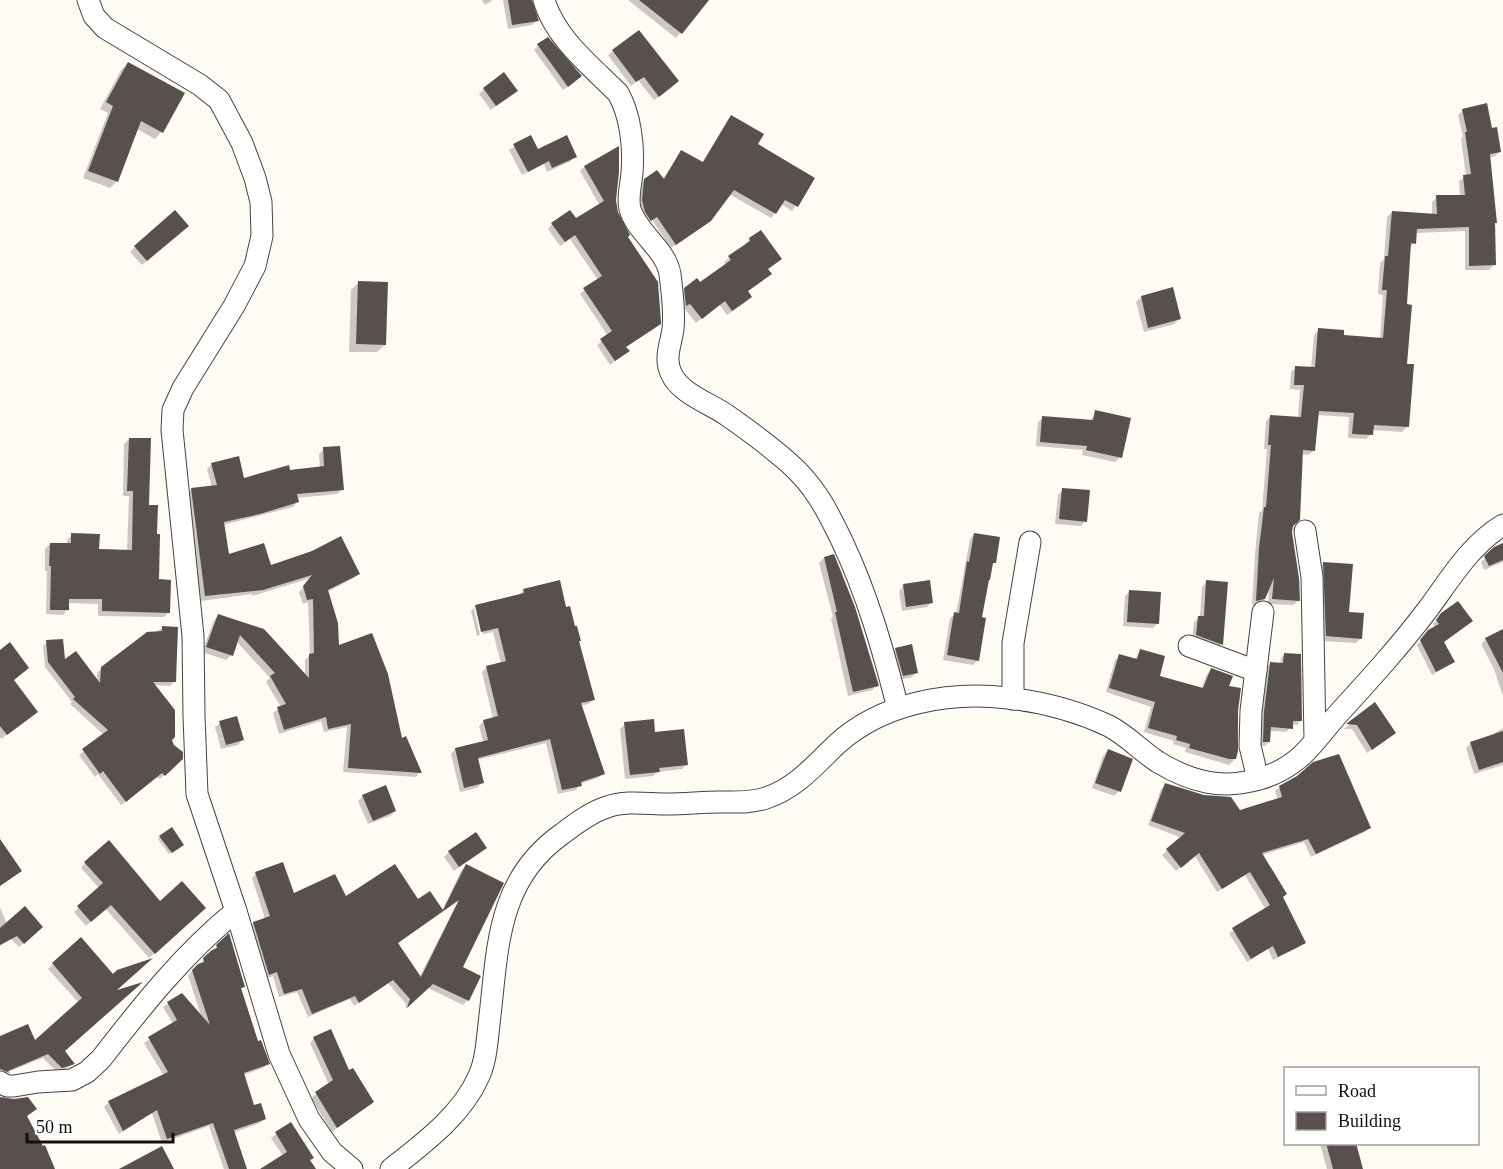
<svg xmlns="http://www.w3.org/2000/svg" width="1503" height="1169" font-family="'Times New Roman',serif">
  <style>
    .shadow { fill: #0003; fill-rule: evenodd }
    .building { fill: #58504d; fill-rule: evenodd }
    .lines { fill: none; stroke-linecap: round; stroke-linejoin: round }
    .minor-casing { stroke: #434343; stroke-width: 23 }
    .minor { stroke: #fff; stroke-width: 21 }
  </style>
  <rect width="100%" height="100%" fill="#fefbf4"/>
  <g class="shadow">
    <path d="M482 0H493L485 5Z"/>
    <path d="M503 0H530L537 21 532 25 508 29Z"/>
    <path d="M628 0H704L706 2 676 38Z"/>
    <path d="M538 45 576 81 563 90 534 50Z"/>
    <path d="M613 51 673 86 654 100 638 80 631 86 608 55Z"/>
    <path d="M128 63 161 132 155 139 137 129 117 181 110 188 83 178 108 113 100 109 121 70Z"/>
    <path d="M484 89 511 95 491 110 479 94Z"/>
    <path d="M1463 110 1491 130 1499 152 1494 157H1489L1496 222 1494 224V265L1489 270H1465V231L1415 233 1414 243 1409 248 1405 306 1407 427 1402 432 1372 430 1371 434 1366 439 1348 438 1349 417 1317 415 1314 450 1309 455 1301 454 1291 532 1298 601 1293 605 1268 604 1269 587 1264 599 1258 604 1252 605 1255 554 1259 513 1262 511 1267 449H1264L1266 421 1271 416 1298 418 1300 390 1290 389 1291 372 1296 367 1311 368 1314 335 1319 330 1342 337 1380 339 1383 295 1378 294 1380 263 1384 259 1387 217 1392 212 1432 215V202L1437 197 1460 196 1459 181 1466 176 1461 138 1463 137 1458 115Z"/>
    <path d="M731 117 756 144 813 179 792 211 781 204 771 218 729 194 705 225 671 248 652 220 646 224 638 210 640 185 645 180H662L682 151 702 163Z"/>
    <path d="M530 137 538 151 575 156 571 161 547 172 544 164 522 175 509 150Z"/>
    <path d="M618 148 615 200 616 212 626 237 625 347 628 351 610 365 597 345 608 336 580 294 598 280 570 239 560 246 548 229 552 224 575 220 600 206 580 171 584 167Z"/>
    <path d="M182 231 142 265 130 252 135 247Z"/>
    <path d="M750 239 770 274 747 292 750 297 746 302 727 315 719 304 696 323 684 308 682 310 680 294 685 289 699 284 726 265 724 262 746 245 745 244Z"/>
    <path d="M359 282 385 345 377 352H349L351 290Z"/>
    <path d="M1141 297 1179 319 1174 324 1144 332 1136 302Z"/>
    <path d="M1096 412 1120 457 1115 462 1082 455 1083 450 1036 446 1038 422 1043 418 1090 421Z"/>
    <path d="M129 439 147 507 157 581 169 612 164 617 98 616V604L68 603 67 610 63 615 46 614 47 571H45V549L50 544H67V540L72 535 98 551H127L129 496H123L124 444Z"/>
    <path d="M324 449 342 489 337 494 296 498 297 502 293 507 223 525 228 556 270 567 358 573 354 578 327 592 338 648 401 740 420 772 416 777 343 772 347 727 324 732 321 721 279 734 273 713 281 707 266 682 270 678 236 641 231 655 226 660 202 652 214 620 219 615 305 675V660L310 655 308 602 303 604 299 592 311 578 252 596V594L201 601 187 495 191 490 212 487 207 469 212 464 243 479 320 468 319 454Z"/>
    <path d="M1063 490 1085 521 1081 526 1055 524 1058 495Z"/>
    <path d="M974 534 994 562 991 566 980 618 978 660 973 665 943 660 950 618 956 614 970 539Z"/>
    <path d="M1503 543V562L1484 570 1481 562Z"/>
    <path d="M824 558 877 685 872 690 848 696 831 618 833 617 819 563Z"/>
    <path d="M1323 564 1361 638 1356 643 1322 641 1318 569Z"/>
    <path d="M1207 582 1221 644 1216 649 1192 640 1194 622 1200 617 1202 587Z"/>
    <path d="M903 586 932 602 927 607 902 611 899 591Z"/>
    <path d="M524 590 565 609 577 642 593 700 588 704 581 706 603 774 598 778 580 784 576 790 558 794 546 743 477 760 482 783 477 788 460 792 451 754 455 749 483 742 479 726 484 721 493 719 482 672 486 668 501 664 493 632 483 634 477 607H474L519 595Z"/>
    <path d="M1130 591 1158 623 1153 628 1123 626 1125 596Z"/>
    <path d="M474 608 480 635 477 636 471 611Z"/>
    <path d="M1442 614 1443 642 1453 662 1432 675 1417 645 1425 636 1435 628 1433 624Z"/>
    <path d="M162 628 175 681 170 686 154 685 170 740 181 758 160 779 157 777 121 805 98 774 95 777 79 755 104 735 70 704 72 702 45 667 43 646 47 642 64 662 97 681V673L102 668Z"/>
    <path d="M1503 630V696L1494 669 1481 644 1486 639Z"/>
    <path d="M896 649 917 672 912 677 898 680 891 654Z"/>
    <path d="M1141 650 1158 677 1201 689 1207 674 1212 670 1227 687 1237 711V751L1234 760 1229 765 1185 752 1186 748 1173 744 1174 741 1144 732 1151 707 1106 692 1115 660 1120 656 1135 659Z"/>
    <path d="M0 652 31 717 1 739 0 737Z"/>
    <path d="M1285 654 1300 721 1297 725 1291 724 1287 732 1269 731V742L1265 746 1260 745V717L1266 668 1270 664H1280L1281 658Z"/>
    <path d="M1375 704 1395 733 1367 753 1352 729H1344Z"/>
    <path d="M220 723 242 740 238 745 221 749 215 727Z"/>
    <path d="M625 724 654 734 687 764 682 769 657 772 653 776 625 779 620 729Z"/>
    <path d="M1503 728V765L1474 774 1466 748 1471 743 1490 736Z"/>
    <path d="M1108 751 1119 791 1114 796 1092 788 1103 756Z"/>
    <path d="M1165 785 1239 812 1278 800 1275 791 1280 787 1369 828 1365 832 1311 857 1304 842 1262 855 1304 943 1299 947 1273 960 1268 949 1247 962 1229 933 1266 910 1245 875 1217 892 1195 856 1176 871 1162 855 1182 838 1148 825 1161 789Z"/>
    <path d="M363 796 395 811 390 816 368 824 358 801Z"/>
    <path d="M160 837 180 846 169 854 158 839Z"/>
    <path d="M449 852H480L454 871 444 857Z"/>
    <path d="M85 863 160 903 200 913 149 958 105 908 86 926 74 912 99 888 81 868Z"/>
    <path d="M466 866 461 968 479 977 467 1001 463 1005 428 988 405 1009 406 1004 388 983 354 1006 350 999 308 1017 297 992 279 997 273 976 264 979 249 927 253 923 265 919 252 878 256 873 293 895 417 902 442 911 461 871ZM458 901 419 978 396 944Z"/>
    <path d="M0 907 7 924 41 927 19 947 11 939 0 946Z"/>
    <path d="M229 936 244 986 240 990 258 1043 268 1064 263 1068 243 1075 254 1107 265 1119 260 1123 233 1133 246 1169H224L209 1126 162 1143 152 1113 119 1134 104 1107 109 1102 164 1076 144 1043 173 1024 163 1007 181 995 202 1019 188 975Z"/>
    <path d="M80 940 112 993 63 1051 73 1064 68 1068 57 1072 43 1058 0 1075V1037L35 1043 79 1003 48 969Z"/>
    <path d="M314 1038 348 1072 373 1102 332 1132 311 1098 329 1085 310 1043Z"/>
    <path d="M290 1124 314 1169H263L283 1156 271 1138Z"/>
    <path d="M1320 1144H1354L1358 1169H1327Z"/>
  </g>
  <g class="building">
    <path d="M508 0H532L539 21 512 25Z"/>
    <path d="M639 0H709L682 34Z"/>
    <path d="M639 30 679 81 659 97 644 77 636 82 612 50Z"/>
    <path d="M548 37 582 76 568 87 537 44Z"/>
    <path d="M128 62 185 93 163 133 141 121 118 182 88 171 113 106 106 102Z"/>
    <path d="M504 72 518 91 496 106 483 88Z"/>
    <path d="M1487 103 1492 128 1497 127 1501 152 1490 154 1497 223H1495L1496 265 1469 266V227L1417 229 1416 244 1411 243 1407 304 1412 305 1407 364H1414L1409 427 1374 425 1373 435 1352 434 1354 413 1319 411 1315 451 1303 450 1300 520 1293 526 1292 532 1299 578 1300 601 1272 599 1274 578 1265 599 1256 601 1259 548 1264 507H1266L1271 445H1268L1270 415 1301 417 1304 385H1294L1295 366 1315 367 1318 328 1344 330V335L1383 338 1387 290H1382L1385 256H1388L1392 211 1437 214 1436 195H1465L1463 175 1471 174 1465 132H1467L1462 109Z"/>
    <path d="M731 115 764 134 758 144 815 178 798 207 785 200 776 214 734 190 711 221 676 245 657 217 651 221 645 212 642 200 644 179 657 170 664 179 681 150 703 162Z"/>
    <path d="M531 135 538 149 567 135 577 157 552 168 549 161 528 172 513 144Z"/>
    <path d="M619 146V172L616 200 618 212 630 235 628 237 658 282 661 322V324L626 347 630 351 615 361 600 339 612 331 583 288 602 276 575 235 565 242 551 223 570 210 576 218 604 201 584 166Z"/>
    <path d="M175 210 189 226 147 261 134 246Z"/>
    <path d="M761 230 782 259 768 269 772 274 748 291 752 297 732 311 725 301 702 319 690 304 686 306 684 288 697 278 700 282 731 260 728 256 750 241 749 238Z"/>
    <path d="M358 281 388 282 386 345 356 344Z"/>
    <path d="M1173 287 1181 319 1148 328 1141 296Z"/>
    <path d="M1095 410 1131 418 1122 458 1086 450 1087 446 1040 442 1042 416 1093 420Z"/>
    <path d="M129 438H151L149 505H158L157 534H160L159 579 171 580 170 613 102 611V599H69V610H50L51 566H49L50 543H71V533L100 534 99 549 132 550 133 491H127Z"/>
    <path d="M340 446 344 490 297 494 299 502 260 514 224 522 229 554 264 543 271 565 312 551 341 536 360 574 328 590 338 623 339 645 372 633 388 674 402 738 406 736 422 773 348 768 351 724 328 729 326 717 284 730 277 707 286 704 270 676 275 673 240 635 233 656 206 647 218 614 264 629 309 678V654L314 653 313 599 307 600 303 586 312 575 263 590 205 596 191 488 217 485 211 463 239 456 244 478 289 465 290 470 324 466 323 447Z"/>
    <path d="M1062 488 1090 490 1087 522 1059 519Z"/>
    <path d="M974 533 1000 537 996 563H993L990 580H989L982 617 986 618 979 661 947 655 954 612 959 613 967 561 969 562Z"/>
    <path d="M1503 543V560L1489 566 1484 556 1494 547Z"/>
    <path d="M834 554 855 607 879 686 853 692 835 612H837L824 557Z"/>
    <path d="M1323 562 1353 564 1349 612 1364 613 1362 639 1326 636Z"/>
    <path d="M560 580 566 607 570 606 575 626H577L581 641H579L595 700 581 703 605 774 581 782 582 786 562 790 550 739 478 758 484 783 464 788 455 748 488 740 483 720 498 716 486 666 506 661 498 628 481 632 475 605 524 593 523 589Z"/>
    <path d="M930 580 933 603 906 607 903 584Z"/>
    <path d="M1206 580 1228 582 1223 645 1196 635 1198 616H1204Z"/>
    <path d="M1129 590 1161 592 1159 624 1127 622Z"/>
    <path d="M1458 601 1473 621 1444 642 1455 662 1436 672 1420 640 1428 630 1439 624 1436 620 1441 613Z"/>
    <path d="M162 626 178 627 176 682H153L175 710V737L172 740 174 745 183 752V759L165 776 162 773 126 802 103 771 100 774 82 749 108 730 73 699 75 697 48 662 46 640 63 639 65 659 76 651 100 683 101 667 147 632 162 631Z"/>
    <path d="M1503 629V673L1485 638Z"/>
    <path d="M10 642 29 668 14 680 38 712 7 735 0 726V650Z"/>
    <path d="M912 644 918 673 903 676 895 648Z"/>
    <path d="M1140 649 1165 656 1160 676 1203 688 1211 668 1233 676 1229 686 1241 688 1238 711V751L1236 759H1229L1189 748 1190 744 1176 740 1177 736 1148 728 1155 702 1109 688 1119 654 1137 659Z"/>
    <path d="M1284 653 1301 654 1302 721H1293V729L1271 727 1270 742H1263L1264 712 1270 662 1283 663Z"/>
    <path d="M1375 702 1396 733 1372 750 1357 725 1346 724Z"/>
    <path d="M237 716 244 740 226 745 219 721Z"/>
    <path d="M654 719 655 732 684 729 688 765 659 768 660 772 630 775 624 722Z"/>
    <path d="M1503 731V762L1479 770 1470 742Z"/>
    <path d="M1108 749 1133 759 1121 792 1095 783Z"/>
    <path d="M1339 754 1371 828 1316 854 1308 839 1262 853 1287 894 1283 897 1306 943 1278 957 1273 946 1251 959 1232 928 1270 905 1250 872 1222 889 1199 853 1181 868 1166 849 1185 833 1151 821 1165 783 1204 795 1231 797 1240 810 1282 797 1279 786 1297 776 1313 762Z"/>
    <path d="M386 785 396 811 373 821 362 795Z"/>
    <path d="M172 827 184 845 172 853 159 836Z"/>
    <path d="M476 832 487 848 459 867 448 851Z"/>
    <path d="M0 839 22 871 0 886Z"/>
    <path d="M109 840 160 901 182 881 206 908 155 954 111 905 91 922 77 906 103 883 84 862Z"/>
    <path d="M283 862 294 893 335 874 346 896 395 864 418 899 430 891 443 910 466 864 504 883 463 967 481 976 469 1001 433 984 407 1008 410 999 393 980 359 1003 355 996 312 1014 302 989 284 994 277 972 269 975 253 922 270 916 255 872ZM459 900 421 977 398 943Z"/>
    <path d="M25 906 43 927 24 944 17 936 0 945V928Z"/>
    <path d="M229 933 245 987 241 988 258 1041 261 1040 270 1064 244 1073 254 1105 261 1103 266 1119 234 1130 247 1169H229L213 1123 167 1139 157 1110 123 1131 108 1101 168 1072 148 1037 177 1020 167 1002 182 993 210 1025 192 970 198 964 204 962 203 958 212 950 217 948 216 945Z"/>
    <path d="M81 937 113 974 117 970 153 958 117 990 143 982 65 1051 75 1064 62 1068 48 1054 8 1071 10 1073 0 1069V1036L28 1024 35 1040 82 998 52 963Z"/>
    <path d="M331 1029 349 1070 353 1068 374 1102 337 1128 315 1092 333 1080 313 1037Z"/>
    <path d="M0 1097 14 1099 28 1097 37 1109 27 1116 43 1146 45 1145 55 1169H0Z"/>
    <path d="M291 1122 314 1158 310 1160 316 1169H260L287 1152 275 1132Z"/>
    <path d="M1326 1143H1356L1363 1169H1333Z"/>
    <path d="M162 1146 174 1169H119Z"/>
  </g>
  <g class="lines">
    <defs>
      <g id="minor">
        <path d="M88 0 94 16 105 28 200 85 219 100 242 143 255 178 261 202 262 236 255 266 234 306 183 388 173 410 172 430 193 636 194 716 197 794 236 911 279 1054 309 1119 332 1152 352 1169"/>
        <path d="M544 0C555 38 591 66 618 93 631 116 634 147 632 173 631 185 627 197 630 209 637 233 666 249 670 274 672 292 675 311 673 329 671 344 664 358 671 373 680 394 710 403 728 416 748 430 770 446 789 463 815 486 827 510 842 541 868 596 883 650 898 708"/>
        <path d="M1305 531 1312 577 1315 740"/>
        <path d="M1189 646 1256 671"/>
        <path d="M1013 699V643L1030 542"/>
        <path d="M1258 779 1250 746 1251 711 1263 612"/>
        <path d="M0 1082 7 1086H14L38 1082 72 1080 87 1072 101 1059C142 1006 184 953 236 911"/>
        <path d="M391 1169C424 1143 462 1115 479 1076 486 1060 487 1042 489 1024 498 952 495 881 562 834 575 824 591 812 607 807 626 800 648 804 667 804 685 804 703 802 720 802 735 802 752 803 766 798 796 788 815 765 837 744 882 703 949 691 1008 698 1043 702 1077 711 1109 726 1128 736 1141 751 1158 762 1191 782 1222 790 1259 779 1274 775 1287 768 1299 758 1314 745 1326 727 1339 713 1370 679 1401 645 1428 609 1451 578 1470 545 1503 525"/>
      </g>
    </defs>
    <use href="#minor" class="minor-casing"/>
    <use href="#minor" class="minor"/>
  </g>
  <rect x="1284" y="1067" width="195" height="78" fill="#ffffff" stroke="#9f9f9f" stroke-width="1.5"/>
  <rect x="1296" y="1086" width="30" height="9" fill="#ffffff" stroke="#9f9f9f" stroke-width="1.5"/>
  <text x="1338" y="1097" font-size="18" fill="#101010">Road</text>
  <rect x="1296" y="1112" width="30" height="18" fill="#58504d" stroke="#9f9f9f" stroke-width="1.5"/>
  <text x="1338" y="1127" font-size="18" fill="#101010">Building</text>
  <path d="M27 1133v9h146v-9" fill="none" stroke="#101010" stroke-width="3"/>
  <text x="36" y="1133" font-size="18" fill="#101010" stroke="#ffffff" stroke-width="4.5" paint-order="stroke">50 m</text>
</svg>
